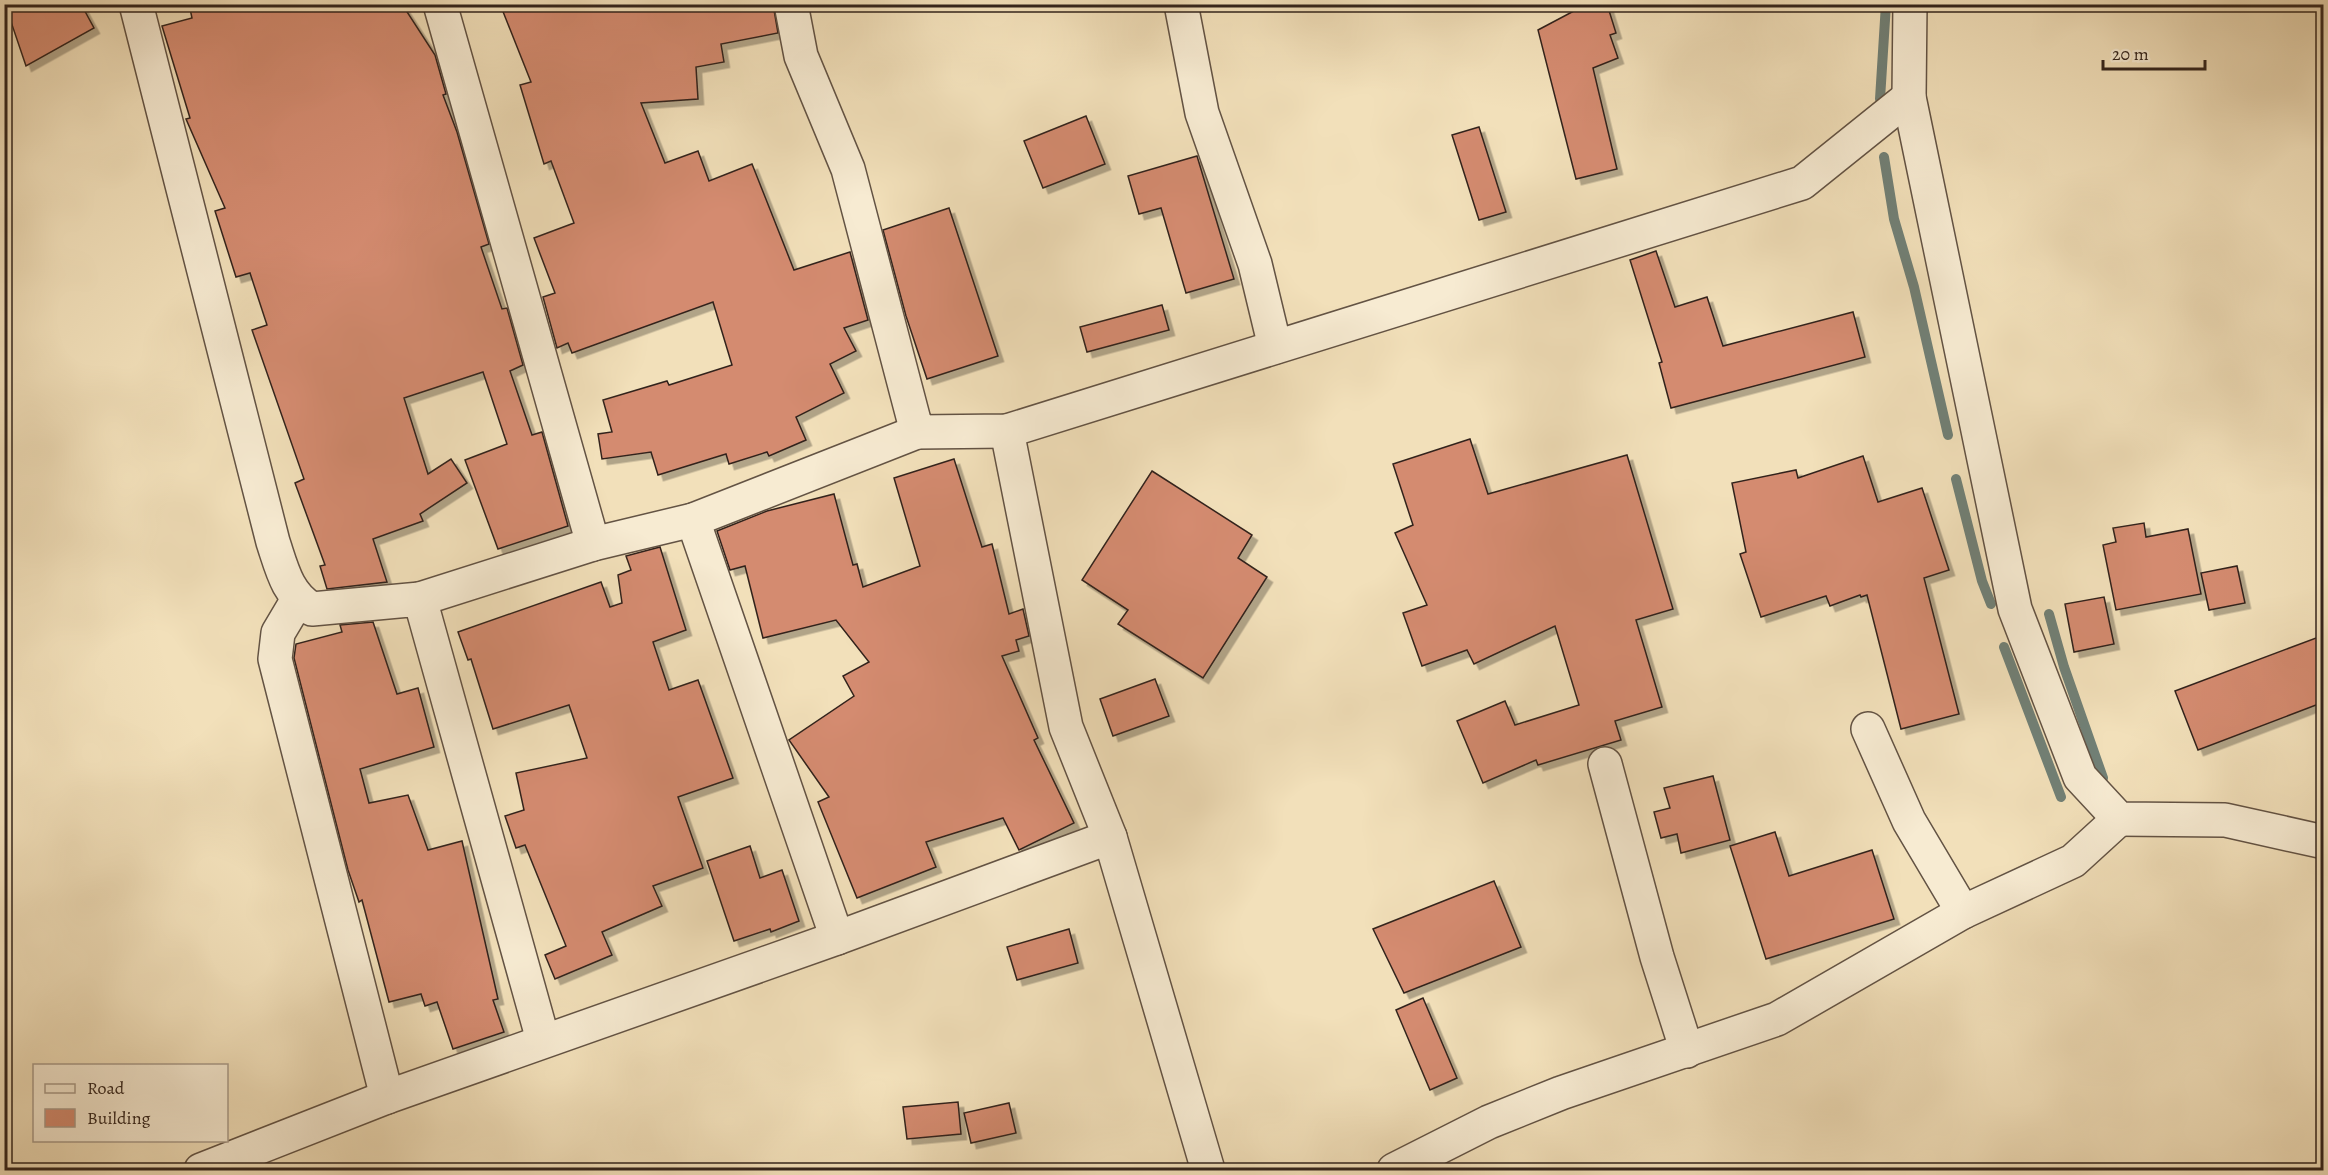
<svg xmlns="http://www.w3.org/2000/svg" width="2328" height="1175" font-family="Alegreya,serif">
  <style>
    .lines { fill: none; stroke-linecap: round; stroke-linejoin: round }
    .stream { stroke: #718076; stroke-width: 10 }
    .building { fill: #d48b70; stroke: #33241c; stroke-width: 1.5; filter: url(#shadow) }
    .minor-casing { stroke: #635344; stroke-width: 36 }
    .minor { stroke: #f7ebd2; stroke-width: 33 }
  </style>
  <defs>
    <filter id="shadow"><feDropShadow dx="5.5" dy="5.5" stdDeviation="0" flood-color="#0004"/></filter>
  </defs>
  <rect width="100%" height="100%" fill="#f2e0ba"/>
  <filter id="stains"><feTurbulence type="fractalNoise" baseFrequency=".00333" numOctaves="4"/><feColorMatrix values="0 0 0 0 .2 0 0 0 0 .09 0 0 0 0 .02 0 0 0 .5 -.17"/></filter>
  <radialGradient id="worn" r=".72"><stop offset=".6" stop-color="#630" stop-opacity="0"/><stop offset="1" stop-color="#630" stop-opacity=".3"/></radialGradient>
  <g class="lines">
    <g class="stream">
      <path d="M1880 99 1886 4"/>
      <path d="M1884 157 1894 219 1914 287 1948 435"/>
      <path d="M1956 479 1982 581 1991 604"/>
      <path d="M2049 614 2064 667 2103 778"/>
      <path d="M2004 647 2061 797"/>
    </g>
  </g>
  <g class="building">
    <path d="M27 4H81L94 28 26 66 8 13Z"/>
    <path d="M189 4H402L435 55 446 94 443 95 457 132 489 244 481 247 502 309 507 308 523 365 510 371 532 435 542 432 568 526 498 549 465 460 507 444 483 372 404 398 428 474 451 459 467 483 420 514 423 521 373 539 387 582 327 589 320 566 325 565 295 483 304 479 252 330 267 325 250 273 236 277 215 211 225 208 186 119 190 118 162 26 192 18Z"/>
    <path d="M500 4H773L778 33 721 44 724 62 696 67 698 99 641 103 665 163 698 151 709 181 752 164 794 270 850 252 868 320 844 328 856 351 830 364 844 393 796 417 806 440 769 456 767 452 729 464 726 454 658 475 651 452 602 459 598 434 612 432 603 400 667 381 669 385 732 365 713 302 572 353 568 343 557 348 543 297 555 293 534 238 574 223 551 161 544 164 520 85 531 82Z"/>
    <path d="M1587 4H1607L1616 33 1610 35 1618 58 1593 68 1617 169 1576 179 1538 30Z"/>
    <path d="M1086 116 1105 164 1043 188 1024 141Z"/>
    <path d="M1479 127 1506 212 1479 220 1452 135Z"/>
    <path d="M1197 156 1234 279 1186 293 1161 208 1139 214 1128 176Z"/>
    <path d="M949 208 998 356 927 379 906 316 883 230Z"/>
    <path d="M1656 251 1675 307 1707 297 1723 346 1853 312 1865 357 1671 408 1659 363 1662 362 1630 260Z"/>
    <path d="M1162 305 1169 330 1087 352 1080 327Z"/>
    <path d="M1470 439 1488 494 1627 455 1673 609 1636 620 1662 707 1615 721 1621 740 1538 765 1536 760 1483 783 1457 721 1505 701 1515 725 1579 705 1555 626 1474 664 1467 650 1422 666 1403 613 1427 605 1395 533 1413 525 1393 464Z"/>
    <path d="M1863 456 1878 502 1922 488 1949 570 1924 578 1959 714 1901 729 1867 595 1861 597 1860 595 1830 606 1826 596 1761 617 1740 554 1746 552 1732 483 1796 470 1798 478Z"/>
    <path d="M954 459 982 547 992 544 1009 614 1023 609 1029 636 1016 640 1019 651 1002 656 1038 738 1034 740 1074 823 1019 850 1003 818 926 842 936 867 857 898 818 802 829 797 789 740 854 696 843 676 869 662 836 620 763 638 745 566 730 570 717 531 767 511 834 494 853 565 857 564 863 587 920 566 894 478Z"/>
    <path d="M1152 471 1252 535 1238 558 1267 577 1203 678 1118 624 1128 610 1082 580Z"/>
    <path d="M2144 523 2146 537 2188 529 2201 594 2116 610 2103 545 2116 542 2113 528Z"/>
    <path d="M660 547 686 630 653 642 669 690 698 680 733 778 678 797 703 868 653 886 662 906 602 932 612 955 555 979 545 955 566 946 525 845 516 848 505 816 524 810 516 773 587 758 569 705 493 729 471 659 468 660 458 632 601 582 610 607 622 603 618 575 631 570 626 556Z"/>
    <path d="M2237 566 2245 603 2209 610 2201 573Z"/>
    <path d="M2104 597 2114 644 2074 652 2065 604Z"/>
    <path d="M373 622 397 694 418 688 434 747 360 769 369 803 408 795 428 850 462 841 498 999 493 1000 504 1032 453 1049 437 1002 425 1006 421 994 389 1002 362 900 359 902 348 870 294 658 296 644 342 632 340 625Z"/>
    <path d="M2324 635V702L2198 750 2175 691Z"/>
    <path d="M1155 679 1169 716 1113 736 1100 699Z"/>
    <path d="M1713 776 1730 840 1681 853 1677 834 1661 838 1654 812 1670 808 1664 788Z"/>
    <path d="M1775 832 1789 876 1872 850 1894 919 1766 959 1730 846Z"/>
    <path d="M750 846 760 878 782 870 799 921 771 932 770 929 734 941 707 861Z"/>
    <path d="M1494 881 1521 947 1404 993 1373 929Z"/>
    <path d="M1069 929 1078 963 1017 980 1007 947Z"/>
    <path d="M1423 998 1457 1078 1430 1090 1396 1010Z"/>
    <path d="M958 1102 961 1134 907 1139 903 1107Z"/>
    <path d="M1009 1103 1016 1133 971 1143 964 1113Z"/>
  </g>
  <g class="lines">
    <defs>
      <g id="minor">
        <path d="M136 4 273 542C282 569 287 594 312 609L420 599 543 1040"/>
        <path d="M440 4 593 544"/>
        <path d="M791 4 801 56 848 169 917 432 1007 431 1802 183 1909 97"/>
        <path d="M1181 4 1202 113 1255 264 1275 347"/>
        <path d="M1910 4 1909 97 2015 609 2080 777 2119 819 2225 820 2324 842"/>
        <path d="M693 520 837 938"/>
        <path d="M420 599 593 544 693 520 917 432"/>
        <path d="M297 601 278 633 275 659 387 1097"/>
        <path d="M1868 729 1909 821 1963 912"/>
        <path d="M1605 764 1657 957 1687 1051"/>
        <path d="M1110 837 1208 1170"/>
        <path d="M201 1170 387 1097 837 938 1110 837 1066 727 1007 431"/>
        <path d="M1394 1170 1489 1122 1561 1093 1777 1019 1963 912 2073 861 2119 819"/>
      </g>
    </defs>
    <use href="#minor" class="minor-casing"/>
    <use href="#minor" class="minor"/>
  </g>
  <rect width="2328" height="1175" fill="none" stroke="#f2e0ba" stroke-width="24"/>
  <rect x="6" y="6" width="2316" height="1163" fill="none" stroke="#33241c" stroke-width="3"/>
  <rect x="12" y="12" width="2304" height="1151" fill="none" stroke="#33241c" stroke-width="1.5"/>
  <rect x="33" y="1064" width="195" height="78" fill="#f7ebd2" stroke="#a99b89" stroke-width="1.5"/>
  <rect x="45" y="1084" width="30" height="9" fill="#f7ebd2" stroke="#a99b89" stroke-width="1.5"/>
  <text x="87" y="1094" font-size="18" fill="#33241c">Road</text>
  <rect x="45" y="1109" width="30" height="18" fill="#d48b70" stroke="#a99b89" stroke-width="1.5"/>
  <text x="87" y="1124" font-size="18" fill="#33241c">Building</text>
  <path d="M2103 60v9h102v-9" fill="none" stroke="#33241c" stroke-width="3"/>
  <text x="2112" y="60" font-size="18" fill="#33241c" stroke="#f7ebd2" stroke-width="4.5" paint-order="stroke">20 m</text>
  <rect width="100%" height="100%" filter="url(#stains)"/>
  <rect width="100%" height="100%" fill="url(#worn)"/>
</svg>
